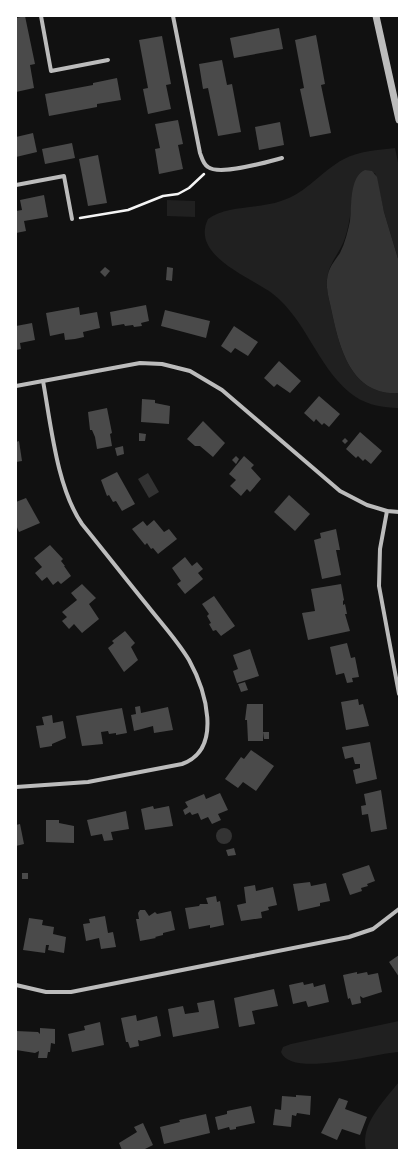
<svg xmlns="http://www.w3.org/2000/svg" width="415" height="1166" font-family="Rubik,sans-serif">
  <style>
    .green { fill: #202020 }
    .water { fill: #333 }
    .building { fill: #4a4a4a }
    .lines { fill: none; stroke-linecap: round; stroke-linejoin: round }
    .path { stroke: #f5f5f5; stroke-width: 2.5 }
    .minor { stroke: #bcbcbc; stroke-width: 4 }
    .tertiary { stroke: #bcbcbc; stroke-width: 7 }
  </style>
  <rect width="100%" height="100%" fill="#111"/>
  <g class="green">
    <path d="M395 148 399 167V262L384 212 375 173 355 184C351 202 351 221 345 238 340 253 328 264 327 280 326 291 330 302 332 313 340 350 352 396 399 393V408H396C379 407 363 404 349 392 317 365 306 320 273 294 251 277 190 256 208 219 226 205 259 209 281 201 307 193 321 171 344 159 359 151 378 150 395 148Z"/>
    <path d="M167 200 195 201V217L167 216Z"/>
    <path d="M399 1021V1052C377 1053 290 1078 281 1052L283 1047 291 1044Z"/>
    <path d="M399 1082V1150H366C360 1124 384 1101 399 1082Z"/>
  </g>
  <g class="water">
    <path d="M365 170 372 171 377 177 384 212 399 262V393C352 396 340 350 332 313 330 302 326 291 327 280 328 268 334 262 340 253 345 243 348 231 350 221 352 206 349 177 365 170Z"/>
    <path d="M148 473 159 492 149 498 138 479Z"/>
    <circle cx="224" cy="836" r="8"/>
  </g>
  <g class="building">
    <path d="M25 16 35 64 30 65 34 88 16 92V18Z"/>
    <path d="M279 28 283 49 234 58 230 38Z"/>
    <path d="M316 35 325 84 321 85 331 133 310 137 300 89 304 88 295 40Z"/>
    <path d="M162 36 171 84 166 85 171 109 148 114 143 89 148 88 139 40Z"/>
    <path d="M222 60 227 85 232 84 241 132 218 136 208 88 203 89 199 64Z"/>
    <path d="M117 78 121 100 97 104V107L49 116 45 94 93 85V83Z"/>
    <path d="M178 120 183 144 178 145 183 169 159 174 155 149 160 148 155 124Z"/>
    <path d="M280 122 284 145 259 150 255 127Z"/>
    <path d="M33 133 37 152 16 157V137Z"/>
    <path d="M72 143 75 158 45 164 42 149Z"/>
    <path d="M98 155 107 203 88 206 79 159Z"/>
    <path d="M44 195 48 217 24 221 26 231 16 233V211L22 210 20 200Z"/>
    <path d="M105 267 110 271 105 277 100 272Z"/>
    <path d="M167 267 173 268 172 281 166 280Z"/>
    <path d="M146 305 149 321 141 323 142 326 134 327 133 325 125 326 124 324 112 326 110 312Z"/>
    <path d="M79 307 80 315 97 312 100 328 83 332 84 337 75 339 65 340 64 333 50 336 46 313Z"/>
    <path d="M165 310 210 321 206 338 161 326Z"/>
    <path d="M32 323 35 340 20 343 21 349 16 350V326Z"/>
    <path d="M234 326 258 342 248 356 235 348 231 353 221 346Z"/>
    <path d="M279 361 301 381 290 393 277 384 274 387 264 378Z"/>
    <path d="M319 396 340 414 329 427 324 423 322 425 316 419 314 422 304 413Z"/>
    <path d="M142 399 155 400V403L170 406 169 424 141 422Z"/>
    <path d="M107 408 112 433 110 434 112 446 97 449 95 437 92 430H90L88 412Z"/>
    <path d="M203 421 225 443 213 457 200 446H195L187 439Z"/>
    <path d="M360 432 382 451 371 464 365 459 363 461 358 456 356 458 346 449Z"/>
    <path d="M139 433 146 434 145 441H139Z"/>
    <path d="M345 438 348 441 345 444 342 441Z"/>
    <path d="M19 441 22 461 16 462V442Z"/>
    <path d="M123 446 124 454 117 456 115 448Z"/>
    <path d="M236 456 239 459 236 464 232 460Z"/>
    <path d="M244 456 254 465 251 468 261 479 250 492 247 489 241 496 230 486 236 480 229 474Z"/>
    <path d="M117 472 135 504 122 511 116 501 113 502 109 495 107 496 101 480Z"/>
    <path d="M289 495 310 514 295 531 274 512Z"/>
    <path d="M26 498 40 523 19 532 16 525V502Z"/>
    <path d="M154 520 164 532 169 529 177 539 158 554 153 548 151 549 147 543 145 545 132 529 143 521 147 526Z"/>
    <path d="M336 529 340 550H336L341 575 322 579 314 540 321 538 320 533Z"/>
    <path d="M50 545 63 559 61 561 65 566H64L71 576 61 584 58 581 53 585 47 577 42 581 35 573 42 567 34 558Z"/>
    <path d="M185 557 192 566 197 562 203 569 198 573 203 579 185 594 177 584 181 581 172 568Z"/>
    <path d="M82 584 96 598 89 604 99 619 82 633 74 624 69 629 62 621 67 617 62 612 77 600 71 593Z"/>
    <path d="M341 584 344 600 343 601V605L345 604 347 614H345L350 631 308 640 302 613 315 611 311 589Z"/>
    <path d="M214 596 235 626 221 636 216 630 213 631 209 624 211 623 207 616 209 614 202 604Z"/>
    <path d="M125 631 135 643 131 647 138 660 124 672 108 648 114 643 112 641Z"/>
    <path d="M347 643 351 658 355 657 359 677 352 678 353 682 347 683 344 673 336 675 330 647Z"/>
    <path d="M250 649 259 676 237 683 233 671 238 669 233 655Z"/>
    <path d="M245 682 248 690 241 692 238 684Z"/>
    <path d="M358 699 359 705 363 704 369 726 346 730 341 702Z"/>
    <path d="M247 704H263V741H248L247 720H245Z"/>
    <path d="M140 706 141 713 168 707 173 730 154 733 153 726 134 731 131 715 136 714 135 707Z"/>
    <path d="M122 708 127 733 116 735V733L109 734 108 731 101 732 103 744 82 746 76 716Z"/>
    <path d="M52 715 53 723 63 721 66 738 52 744V746L40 748 36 726 44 725 42 717Z"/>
    <path d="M263 732H269V739H264Z"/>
    <path d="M370 742 377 779 356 784 353 770 360 768V764H355L353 757 345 759 342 747Z"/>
    <path d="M251 750 274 766 256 791 243 782 238 788 225 779 241 757 244 759Z"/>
    <path d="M381 790 387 829 371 832 368 814 362 815 361 806 366 805 364 794Z"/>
    <path d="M220 793 228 810 218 814 221 820 212 824 208 817 201 820 198 813 192 815 190 812 185 815 183 810 188 807 185 802 204 794 206 799Z"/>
    <path d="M153 806 154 809 169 806 173 826 145 830 141 809Z"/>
    <path d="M126 811 129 829 111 832 113 840 104 841 102 834 91 836 87 820Z"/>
    <path d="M46 820H59V823L74 826V843L46 842Z"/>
    <path d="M20 824 24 844 16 846V825Z"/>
    <path d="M234 848 236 855 228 856 226 850Z"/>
    <path d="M369 865 375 881 367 884 368 886 361 888 362 891 350 895 342 874Z"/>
    <rect x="22" y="873" width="6" height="6"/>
    <path d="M310 882 311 886 326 883 330 901 320 903V906L298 911 293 884Z"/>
    <path d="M255 885 256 891 273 887 277 905 268 907 269 910 261 912 262 918 241 921 237 905 246 903 244 887Z"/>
    <path d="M216 896 217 902 220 901 224 925 210 928V925L189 929 185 908 199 906 200 904H208L206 898Z"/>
    <path d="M140 910H145L149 916 155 912 157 914 171 911 175 930 163 933V935L155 937 156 938 140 941 136 919H139L138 913Z"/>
    <path d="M105 916 108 933 113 932 116 947 101 949 99 938 86 941 83 924 90 923 89 919Z"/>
    <path d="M29 918 43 920 42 925 54 927 53 934 66 937 64 953 48 950 49 945H46L45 953 23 950Z"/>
    <path d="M399 955V977L389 962Z"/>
    <path d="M357 972V974L367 972 368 975 378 973 382 992 363 998 360 996 361 1003 352 1005 350 998 348 999 343 975Z"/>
    <path d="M303 982 304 985 313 983 314 987 325 984 329 1002 308 1007 306 1001 293 1004 289 985Z"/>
    <path d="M274 989 278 1006 252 1011 255 1024 239 1027 234 998Z"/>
    <path d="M214 1000 219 1028 173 1037 168 1009 183 1006 185 1014 199 1012 197 1003Z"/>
    <path d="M136 1015 137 1021 157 1016 161 1036 141 1041 138 1040 139 1046 130 1048 128 1042H126L121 1018Z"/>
    <path d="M100 1022 104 1045 72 1052 68 1034 85 1030 84 1026Z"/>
    <path d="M40 1028 55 1029V1044L51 1043 50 1052H48L47 1058H38L39 1051 35 1053 16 1050V1031L38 1032 40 1034Z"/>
    <path d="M296 1095 311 1096 310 1115 297 1113 296 1116 292 1115 291 1127 273 1125 275 1109 281 1110 282 1096 296 1097Z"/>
    <path d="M339 1098 348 1101 345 1109 367 1117 360 1135 342 1129 337 1140 321 1133Z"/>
    <path d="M251 1106 255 1123 236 1127V1129L230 1130 229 1127 218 1130 215 1117 227 1114V1111Z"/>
    <path d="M206 1114 210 1133 164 1144 160 1127 180 1122 179 1120Z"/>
    <path d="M143 1123 153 1145 143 1150H122L119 1143 137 1132 134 1127Z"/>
  </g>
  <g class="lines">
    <path class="path" d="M80 218 128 210 163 196 178 194 189 188 204 174"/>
    <g class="minor">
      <path d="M41 16 51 71 108 60"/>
      <path d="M173 16 200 153C202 158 203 164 208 167 220 176 267 162 282 158"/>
      <path d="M16 185 64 176 72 219"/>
      <path d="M16 386 140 363 162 364 190 371 222 390 340 491 367 505 387 511 399 512"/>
      <path d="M387 511 380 549 379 586 399 694"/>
      <path d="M16 787 88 782 182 764C224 749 205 689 189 660 177 640 161 623 147 605 125 578 104 551 82 524 57 488 51 425 43 381"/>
      <path d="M16 985 46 992H71L349 937 373 929 399 909"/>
    </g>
    <path class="tertiary" d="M376 16 399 120"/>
  </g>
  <rect width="415" height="1166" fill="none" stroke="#ffffff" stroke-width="34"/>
</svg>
